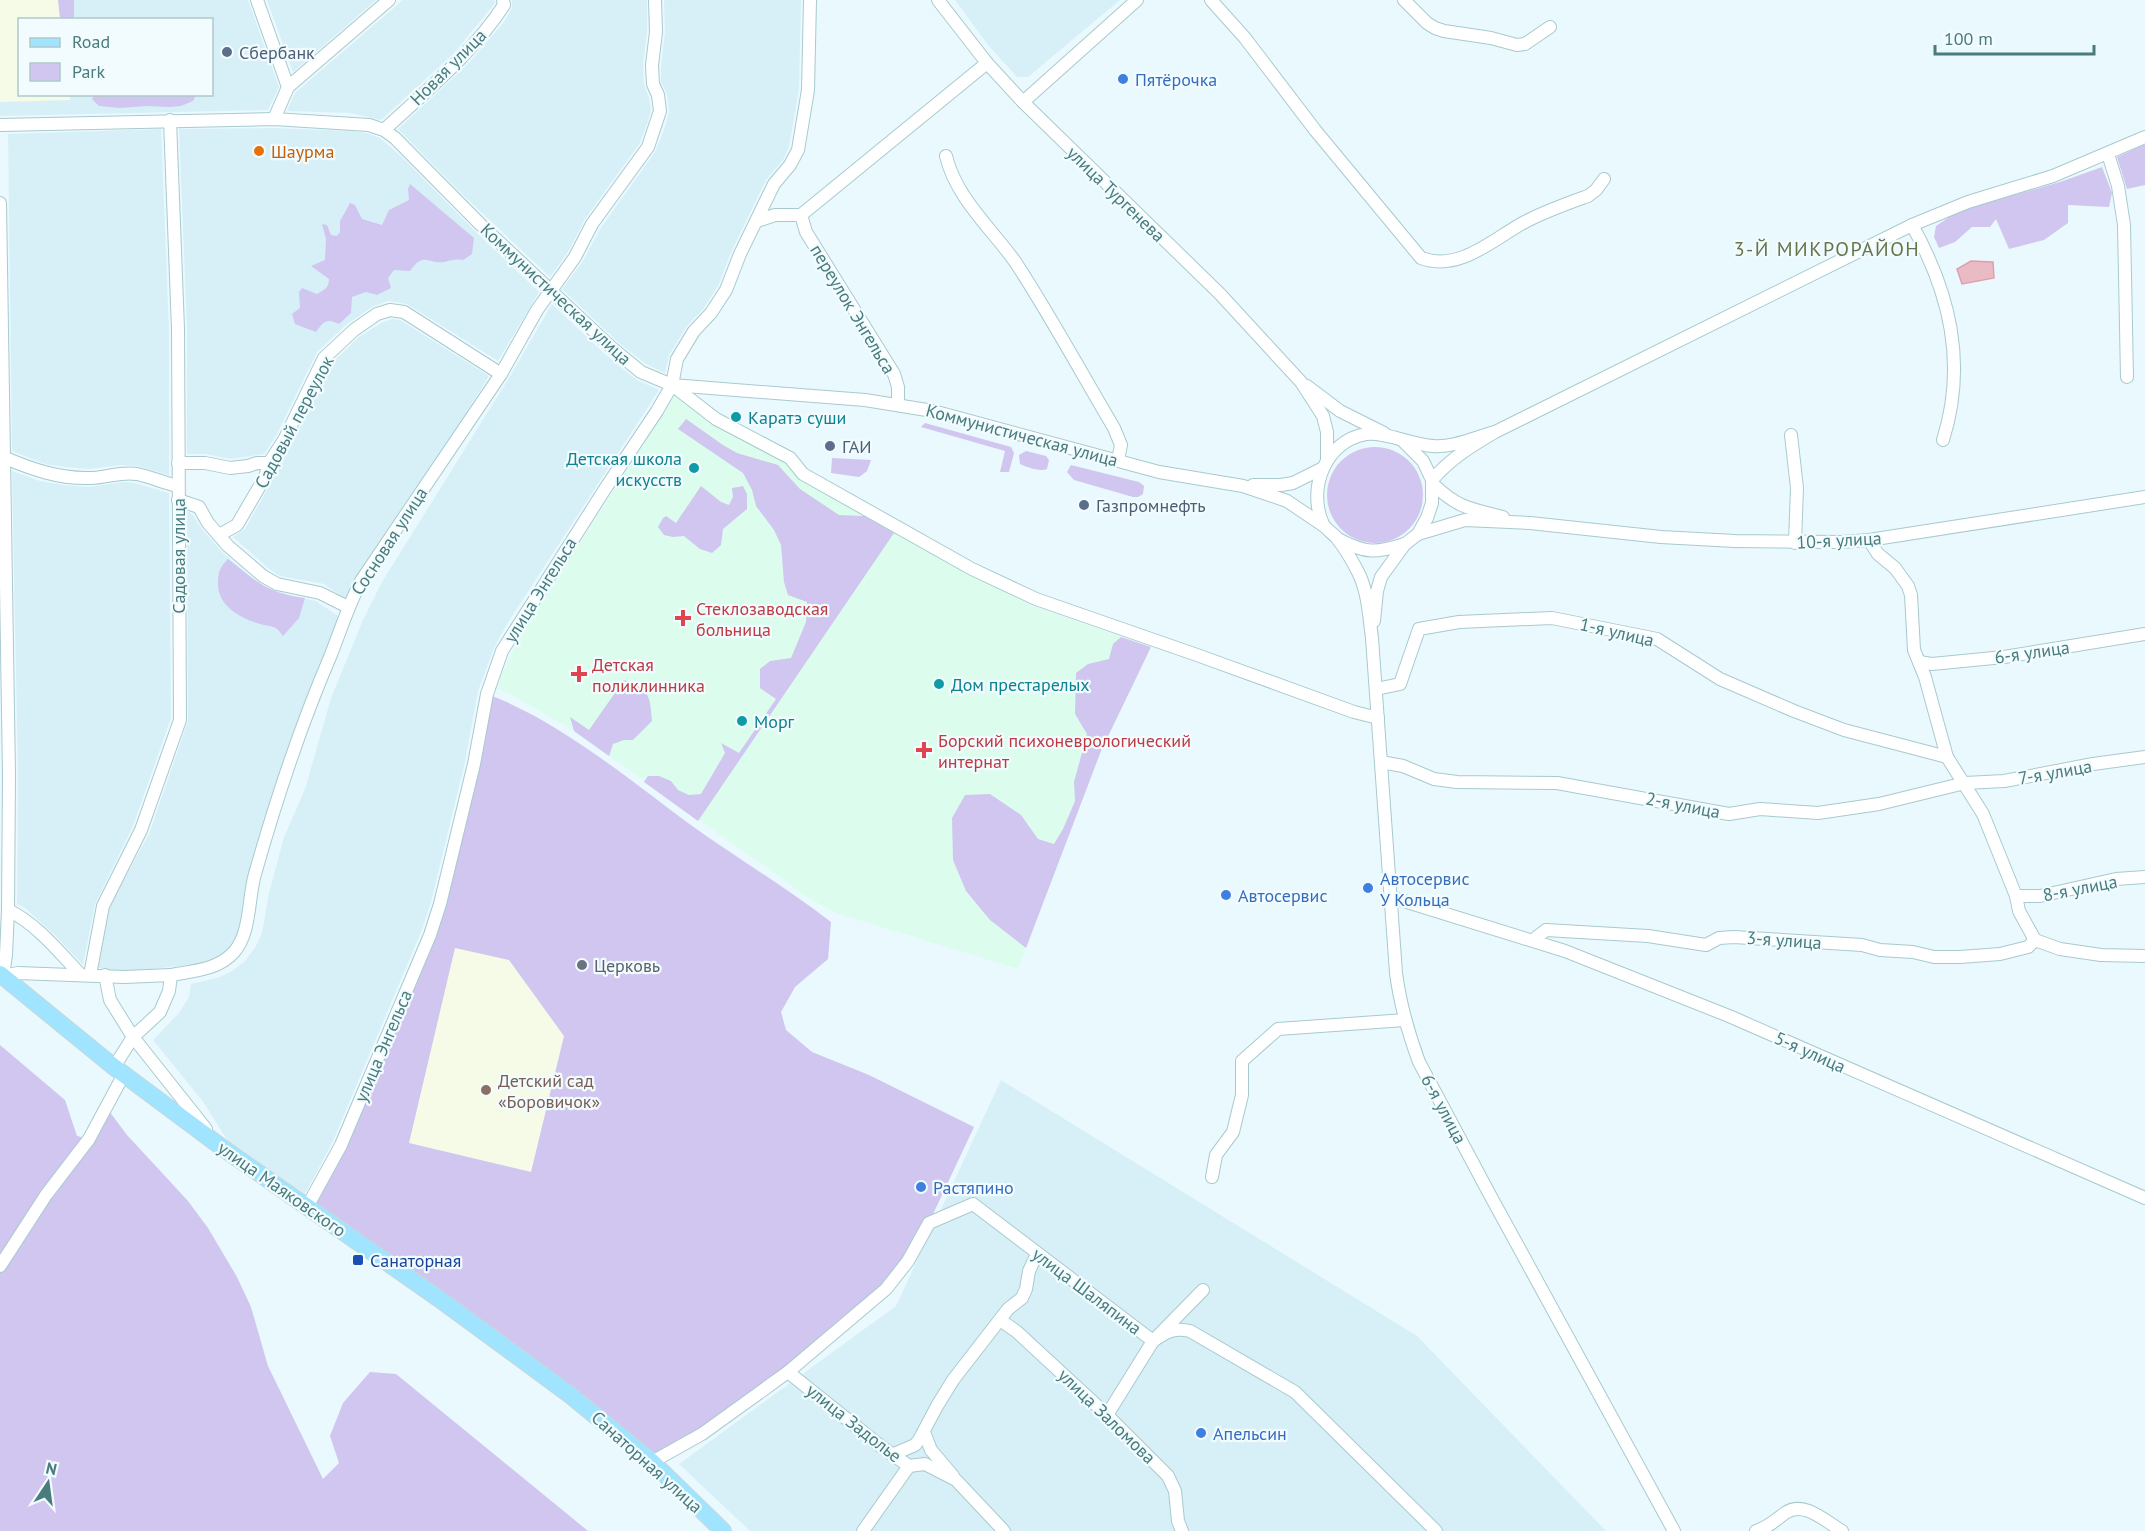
<svg xmlns="http://www.w3.org/2000/svg" width="2145" height="1531" font-family="'PT Sans',sans-serif">
  <style>
    .residential { fill: #d7f0f7; fill-rule: evenodd }
    .education { fill: #f5fbe6 }
    .medical { fill: #dcfdee }
    .green { fill: #d0c6ef; fill-rule: evenodd }
    .water { fill: #ebbbc5; stroke: #dea0ac; stroke-width: 1.5 }
    .lines { fill: none; stroke-linecap: round; stroke-linejoin: round }
    .minor-casing { stroke: #a8cace; stroke-width: 14 }
    .major-casing { stroke: #c8d8d8; stroke-width: 18 }
    .minor { stroke: #fff; stroke-width: 12 }
    .major { stroke: #a0e4ff; stroke-width: 16 }
    .service-dot { fill: #5c6f8a; stroke: #f2fcff; stroke-width: 2 }
    .shop-dot { fill: #3f7fe0; stroke: #f2fcff; stroke-width: 2 }
    .food-dot { fill: #e8710a; stroke: #f2fcff; stroke-width: 2 }
    .culture-dot { fill: #0f9aa8; stroke: #f2fcff; stroke-width: 2 }
    .health-dot { fill: #e0444e; stroke: #f2fcff; stroke-width: 2 }
    .worship-dot { fill: #6b7280; stroke: #f2fcff; stroke-width: 2 }
    .education-dot { fill: #8d6e63; stroke: #f2fcff; stroke-width: 2 }
    .transit-dot { fill: #1a4fb4; stroke: #f2fcff; stroke-width: 2 }
    .labels { text-anchor: middle; dominant-baseline: central; stroke-width: 4.5; stroke-linejoin: round; paint-order: stroke }
    .service-label { font-size: 18px; fill: #4e5e75; stroke: #f2fcff; text-anchor: start }
    .street-label { font-size: 18px; fill: #497c7d; stroke: #f2fcff }
    .shop-label { font-size: 18px; fill: #366cbe; stroke: #f2fcff; text-anchor: start }
    .food-label { font-size: 18px; fill: #c56008; stroke: #f2fcff; text-anchor: start }
    .culture-label { font-size: 18px; fill: #0d838f; stroke: #f2fcff; text-anchor: start }
    .health-label { font-size: 18px; fill: #be3a42; stroke: #f2fcff; text-anchor: start }
    .worship-label { font-size: 18px; fill: #5b616d; stroke: #f2fcff; text-anchor: start }
    .education-label { font-size: 18px; fill: #785e54; stroke: #f2fcff; text-anchor: start }
    .transit-label { font-size: 18px; fill: #164399; stroke: #f2fcff; text-anchor: start }
    .neighbourhood-label { font-size: 20px; letter-spacing: 1.5px; fill: #68754c; stroke: #f2fcff }
  </style>
  <rect width="100%" height="100%" fill="#eaf9fe"/>
  <g class="residential">
    <path d="M0 0H248L279 87 268 110 0 116ZM20 20H212V94H20Z"/>
    <path d="M267 0H376L293 72Z"/>
    <path d="M403 0H494L495 3 454 53 381 120 350 113 287 111 295 93Z"/>
    <path d="M512 0H647V32L643 65 644 84 649 98 651 110 647 124 640 143 585 219 568 252 550 277 462 194 398 129 467 65 504 22 512 8Z"/>
    <path d="M664 0H801L799 89 789 147 783 160 766 180 732 250 718 286 704 308 687 326 669 355 665 373 646 364 619 343 562 289 583 261 600 229 655 152 664 130 669 112 667 94 661 82V65L665 32Z"/>
    <path d="M955 0H1120L1028 77H1017L988 45Z"/>
    <path d="M274 128 349 131 367 133 380 138 401 156 475 231 539 292 498 361 407 304 388 301 374 306 347 324 317 352 276 436 264 454 230 459 206 454H187V329L179 129Z"/>
    <path d="M161 129 169 329V475L137 466 121 465 89 469 65 467 45 464 12 451 8 134Z"/>
    <path d="M552 304 607 356 637 380 659 390 507 624 494 648 478 691 465 762 431 902 421 932 333 1141 305 1194 227 1140 204 1103 153 1040 179 1013 189 997 191 984 220 977 232 971 244 962 255 948 262 933 269 893 284 837 305 789 331 698 363 620 382 582 509 378Z"/>
    <path d="M392 319 400 320 489 376 366 574 351 603 324 584 280 576 268 568 233 537 245 529 272 481 277 467 292 444 332 363 359 337 381 323Z"/>
    <path d="M12 471 40 481 63 485 89 487 123 482 135 483 169 493 171 718 133 826 95 904 83 965 55 935 25 908 17 904 18 775Z"/>
    <path d="M187 511 192 514 202 529 222 552 258 583 275 592 316 601 344 620 326 661 240 940 223 956 205 963 126 972 106 970 96 967 109 907 149 834 188 721Z"/>
    <path d="M1001 1080 1417 1336 1606 1531H750L679 1464 896 1306Z"/>
  </g>
  <g class="education">
    <path d="M0 0H74V19L20 20V94L70 95V100L0 102Z"/>
    <path d="M455 947 509 960 564 1036 531 1172 408 1143Z"/>
  </g>
  <path class="medical" d="M675 396 713 425 786 463 799 479 969 574 1033 606 1151 647 1101 751 1018 969 836 913 809 898 574 731 510 694 498 689 502 674 520 635Z"/>
  <g class="green">
    <path d="M58 0H74V19H60Z"/>
    <path d="M94 95 196 94V95L193 101 181 106 170 107 146 106 120 108 99 106 92 99Z"/>
    <path d="M2145 144V185L2127 189 2117 157Z"/>
    <path d="M2102 167 2112 193 2109 207 2068 205V223L2044 240 2009 249 1996 219 1990 227H1972L1955 242 1939 248 1934 237 1936 226 1958 211 2060 182Z"/>
    <path d="M410 184 474 238 472 254 463 260C455 259 452 260 444 262 427 264 424 251 410 271L394 270 388 278 391 288 377 295 366 292 352 297 351 313 339 324C326 318 324 321 316 332L295 324 292 314 300 308 299 292 302 288 317 294C324 290 329 288 329 279L311 266 325 260 326 239 322 224 327 225 331 235 337 236 340 232V221L350 203 355 205 362 219 382 225 389 210 409 200 408 189Z"/>
    <path d="M686 419 723 445 737 453 778 465 800 489 839 515 864 516 894 533 698 821 644 782 648 776H659L671 781 678 790 689 795 701 794 725 753 721 743 739 753 776 699 760 688V669L770 661 791 658 806 622 807 602 788 595 784 582 781 545 774 530 756 506 752 490 743 473 678 429Z"/>
    <path d="M925 423 1011 447 1014 453 1009 472H1000L1005 451 921 427Z"/>
    <circle cx="1375" cy="495" r="48"/>
    <path d="M1026 451 1046 456 1049 460 1047 469C1039 472 1027 467 1020 464L1019 455Z"/>
    <path d="M832 458 871 460 867 471 859 477 831 473Z"/>
    <path d="M1071 465 1139 482 1144 486 1143 494 1138 497H1133L1074 480 1067 472Z"/>
    <path d="M701 486 721 502 729 505 733 497 732 488 743 486 747 494V509L723 529 721 545 712 553 700 549 684 536 673 537 664 535 658 527 663 518 666 516 676 523Z"/>
    <path d="M228 559C257 582 268 593 305 598L299 618 283 636C281 634 280 631 277 629 274 626 268 626 264 625 244 620 218 608 218 584 218 572 220 567 228 559Z"/>
    <path d="M1121 637 1151 647 1101 751 1026 948 990 920 966 891 953 860 952 818 965 795 990 794 1021 815 1038 839 1054 844 1063 829 1075 801 1074 782 1087 734 1075 714 1076 673 1088 664 1109 659 1113 644Z"/>
    <path d="M624 680C649 689 650 694 652 721L633 740H624L613 744 609 756 574 731 570 717 589 730Z"/>
    <path d="M487 694C560 721 632 782 695 828 740 860 787 888 831 922L828 959 795 987 781 1012 786 1030 812 1052 869 1075 974 1127 918 1246 908 1261 788 1372 652 1462 307 1207 430 935ZM455 948 509 960 564 1036 531 1172 409 1143Z"/>
    <path d="M0 1045 65 1100 77 1136 89 1139 106 1107 127 1135 188 1201 208 1228 237 1277 251 1307 268 1366 323 1479 339 1463 330 1436 343 1403 370 1372 396 1374 588 1531H0Z"/>
  </g>
  <path class="water" d="M1971 261 1993 262 1994 278 1962 284 1957 269Z"/>
  <g class="lines">
    <defs>
      <g id="minor">
        <path d="M257 0 288 87"/>
        <path d="M938 0 987 63 1023 102 1220 294 1301 382 1323 416 1327 432V459"/>
        <path d="M1211 0 1245 38 1315 130 1421 258C1459 272 1492 240 1523 223 1543 212 1566 204 1588 196L1596 190 1604 179"/>
        <path d="M1404 0 1427 23 1435 28 1444 31 1491 38 1517 45 1525 44 1550 27"/>
        <path d="M1023 102 1137 0"/>
        <path d="M274 119 288 87 389 0"/>
        <path d="M0 125 274 119 369 125 384 130 395 138 481 225 613 349 641 372 672 385 865 400 933 411 1159 472 1243 486 1287 501 1324 526"/>
        <path d="M384 130C426 91 473 53 504 5L503 0"/>
        <path d="M2108 154 2118 186 2124 225 2127 377"/>
        <path d="M946 156C956 198 992 229 1016 263 1050 315 1082 374 1114 428L1121 445 1118 460"/>
        <path d="M0 203 9 775 8 910 6 955 3 976 18 973 124 977 171 975"/>
        <path d="M801 215 806 232 894 374 898 387V404"/>
        <path d="M757 221 775 215H801L987 63"/>
        <path d="M1912 225C1950 293 1967 364 1943 440"/>
        <path d="M672 385 716 419 790 458 803 474 972 569 1036 599 1197 655 1354 712 1378 718"/>
        <path d="M1307 386 1340 411 1384 433"/>
        <path d="M1495 432C1476 437 1452 448 1433 446 1412 445 1384 431 1366 434 1325 441 1307 489 1323 524 1326 529 1332 533 1336 537 1344 547 1352 560 1358 572 1368 591 1369 617 1372 638L1396 973C1400 1004 1408 1032 1419 1062L1490 1195 1674 1531"/>
        <path d="M1791 435 1797 488 1795 543"/>
        <path d="M3 457C31 469 59 479 90 478 106 478 121 471 137 474 151 477 164 483 178 486"/>
        <path d="M178 463H205L230 468 248 466 257 463H269"/>
        <path d="M1432 480C1450 459 1471 446 1495 432L1912 225 1968 202 2053 176 2145 137"/>
        <path d="M1253 485H1281L1293 483 1323 468"/>
        <path d="M1434 485C1458 508 1471 509 1503 517"/>
        <path d="M178 500 199 507 208 523 228 546 263 576 277 584 320 593 348 607"/>
        <path d="M1418 534 1465 520 1530 523 1661 537 1735 541 1841 542 1869 540 2145 497"/>
        <path d="M219 535 237 525 265 477 269 463 284 440 324 358 354 330 377 314 390 310 404 312 501 374"/>
        <path d="M1338 539C1366 554 1376 553 1405 544"/>
        <path d="M1869 540 1878 554 1895 568 1908 586 1911 595 1914 650 1925 677 1947 757 1983 814 2016 896 2019 911 2035 940"/>
        <path d="M1374 621 1377 591 1381 577 1405 544 1418 534 1427 518 1432 503V480L1423 461 1403 441"/>
        <path d="M1919 662 1932 664 2004 657 2145 634"/>
        <path d="M1376 689 1400 684 1419 629 1459 622 1552 618 1657 639 1720 679 1794 711 1844 730 1947 757"/>
        <path d="M1381 762 1403 766 1434 779 1457 782 1557 783 1729 814 1760 809 1818 813 1879 804 1965 783 2004 781 2093 764 2145 757"/>
        <path d="M2016 896H2040L2116 879 2145 877"/>
        <path d="M1391 897 1565 951 1729 1016 2145 1198"/>
        <path d="M8 910C37 924 59 952 81 975"/>
        <path d="M1533 940 1546 930 1648 936 1706 945 1719 938 1734 937 1862 945 1880 950 1913 952 1934 957H1960L2000 954 2028 947 2035 940"/>
        <path d="M2035 940 2060 949 2101 955 2145 956"/>
        <path d="M90 975 103 906 141 830 180 720 178 329 170 120"/>
        <path d="M105 975 110 1000 133 1037 206 1129"/>
        <path d="M114 1067 133 1037 160 1012 169 991 171 975C193 971 218 970 234 952 251 933 248 898 255 874 276 800 300 727 330 657 340 632 348 606 361 581L501 374 537 310 575 257 592 224 648 147 660 111 658 95 653 84 652 65 656 32 655 0"/>
        <path d="M1212 1177 1216 1155 1233 1132 1242 1095V1061L1278 1029 1405 1020"/>
        <path d="M307 1207 341 1145 430 935 440 904 474 764 487 694 502 651 605 489 657 411 672 385 677 359 694 331 711 313 726 290 740 254 774 184 790 165 798 150 808 90 810 0"/>
        <path d="M0 1266 46 1195 89 1139 124 1074"/>
        <path d="M1000 1320 1016 1331 1107 1415 1168 1476 1175 1491 1178 1521 1182 1531"/>
        <path d="M788 1372 883 1448 909 1466 925 1464 956 1480 1004 1531"/>
        <path d="M1107 1415 1153 1341 1203 1290"/>
        <path d="M924 1432 931 1450 953 1476"/>
        <path d="M894 1454 915 1445 919 1440 937 1406 953 1380 1008 1309 1022 1298 1026 1289 1029 1271 1037 1254"/>
        <path d="M652 1462 702 1434 788 1372 886 1289 908 1261 929 1223 973 1204 1153 1341C1166 1332 1175 1327 1190 1331L1295 1392 1436 1531"/>
        <path d="M863 1531 909 1466"/>
        <path d="M1756 1531C1767 1528 1776 1520 1785 1513 1804 1500 1825 1521 1842 1531"/>
      </g>
      <path id="major" d="M0 974 114 1067 220 1146 438 1298 570 1395 652 1462 723 1531"/>
    </defs>
    <use href="#minor" class="minor-casing"/>
    <use href="#major" class="major-casing"/>
    <use href="#minor" class="minor"/>
    <use href="#major" class="major"/>
  </g>
  <g class="service-dot">
    <circle cx="227" cy="52" r="6"/>
    <circle cx="830" cy="446" r="6"/>
    <circle cx="1084" cy="505" r="6"/>
  </g>
  <g class="shop-dot">
    <circle cx="1123" cy="79" r="6"/>
    <circle cx="1368" cy="888" r="6"/>
    <circle cx="1226" cy="895" r="6"/>
    <circle cx="921" cy="1187" r="6"/>
    <circle cx="1201" cy="1433" r="6"/>
  </g>
  <circle class="food-dot" cx="259" cy="151" r="6"/>
  <g class="culture-dot">
    <circle cx="736" cy="417" r="6"/>
    <circle cx="694" cy="468" r="6"/>
    <circle cx="939" cy="684" r="6"/>
    <circle cx="742" cy="721" r="6"/>
  </g>
  <g class="health-dot">
    <path d="M680 609h6v6h6v6h-6v6h-6v-6h-6v-6h6z"/>
    <path d="M576 665h6v6h6v6h-6v6h-6v-6h-6v-6h6z"/>
    <path d="M921 741h6v6h6v6h-6v6h-6v-6h-6v-6h6z"/>
  </g>
  <circle class="worship-dot" cx="582" cy="965" r="6"/>
  <circle class="education-dot" cx="486" cy="1090" r="6"/>
  <rect class="transit-dot" x="352" y="1254" width="12" height="12" rx="3"/>
  <g class="labels">
    <g class="service-label">
      <text x="239" y="52">Сбербанк</text>
      <text x="842" y="446">ГАИ</text>
      <text x="1096" y="505">Газпромнефть</text>
    </g>
    <g class="street-label">
      <text transform="translate(448 67) rotate(-45)">Новая улица</text>
      <text transform="translate(1116 194) rotate(44)">улица Тургенева</text>
      <text transform="translate(556 294) rotate(43)">Коммунистическая улица</text>
      <text transform="translate(853 309) rotate(59)">переулок Энгельса</text>
      <text transform="translate(294 422) rotate(-62)">Садовый переулок</text>
      <text transform="translate(1022 435) rotate(15)">Коммунистическая улица</text>
      <text transform="translate(1839 540) rotate(-3)">10-я улица</text>
      <text transform="translate(389 541) rotate(-57)">Сосновая улица</text>
      <text transform="translate(178 556) rotate(-90)">Садовая улица</text>
      <text transform="translate(540 590) rotate(-58)">улица Энгельса</text>
      <text transform="translate(1617 632) rotate(13)">1-я улица</text>
      <text transform="translate(2032 652) rotate(-8)">6-я улица</text>
      <text transform="translate(2055 772) rotate(-10)">7-я улица</text>
      <text transform="translate(1683 805) rotate(11)">2-я улица</text>
      <text transform="translate(2080 888) rotate(-11)">8-я улица</text>
      <text transform="translate(1784 940) rotate(4)">3-я улица</text>
      <text transform="translate(383 1046) rotate(-67)">улица Энгельса</text>
      <text transform="translate(1810 1052) rotate(24)">5-я улица</text>
      <text transform="translate(1444 1109) rotate(62)">6-я улица</text>
      <text transform="translate(282 1189) rotate(35)">улица Маяковского</text>
      <text transform="translate(1087 1291) rotate(37)">улица Шаляпина</text>
      <text transform="translate(1107 1416) rotate(44)">улица Заломова</text>
      <text transform="translate(854 1423) rotate(38)">улица Задолье</text>
      <text transform="translate(647 1462) rotate(42)">Санаторная улица</text>
    </g>
    <g class="shop-label">
      <text x="1135" y="79">Пятёрочка</text>
      <text x="1380" y="878">Автосервис<tspan x="1380" dy="21">У Кольца</tspan></text>
      <text x="1238" y="895">Автосервис</text>
      <text x="933" y="1187">Растяпино</text>
      <text x="1213" y="1433">Апельсин</text>
    </g>
    <g class="food-label">
      <text x="271" y="151">Шаурма</text>
    </g>
    <g class="culture-label">
      <text x="748" y="417">Каратэ суши</text>
      <text x="682" y="458" text-anchor="end">Детская школа<tspan x="682" dy="21">искусств</tspan></text>
      <text x="951" y="684">Дом престарелых</text>
      <text x="754" y="721">Морг</text>
    </g>
    <g class="health-label">
      <text x="696" y="608">Стеклозаводская<tspan x="696" dy="21">больница</tspan></text>
      <text x="592" y="664">Детская<tspan x="592" dy="21">поликлинника</tspan></text>
      <text x="938" y="740">Борский психоневрологический<tspan x="938" dy="21">интернат</tspan></text>
    </g>
    <g class="worship-label">
      <text x="594" y="965">Церковь</text>
    </g>
    <g class="education-label">
      <text x="498" y="1080">Детский сад<tspan x="498" dy="21">«Боровичок»</tspan></text>
    </g>
    <g class="transit-label">
      <text x="370" y="1260">Санаторная</text>
    </g>
    <g class="neighbourhood-label">
      <text x="1827" y="249">3-Й МИКРОРАЙОН</text>
    </g>
  </g>
  <rect x="18" y="18" width="195" height="78" fill="#f2fcff" stroke="#aec9cb" stroke-width="1.5"/>
  <rect x="30" y="38" width="30" height="9" fill="#a0e4ff" stroke="#aec9cb" stroke-width="1.5"/>
  <text x="72" y="48" font-size="18" fill="#497c7d">Road</text>
  <rect x="30" y="63" width="30" height="18" fill="#d0c6ef" stroke="#aec9cb" stroke-width="1.5"/>
  <text x="72" y="78" font-size="18" fill="#497c7d">Park</text>
  <g transform="translate(48 1483) rotate(13)" stroke="#f2fcff" stroke-width="4.5" paint-order="stroke">
  <path d="M0-4.5L10 22L0 15L-10 22Z" fill="#497c7d"/>
  <text y="-9" font-size="16" font-weight="bold" text-anchor="middle" fill="#497c7d">N</text>
  </g>
  <path d="M1935 45v9h159v-9" fill="none" stroke="#497c7d" stroke-width="3"/>
  <text x="1944" y="45" font-size="18" fill="#497c7d" stroke="#f2fcff" stroke-width="4.5" paint-order="stroke">100 m</text>
</svg>
